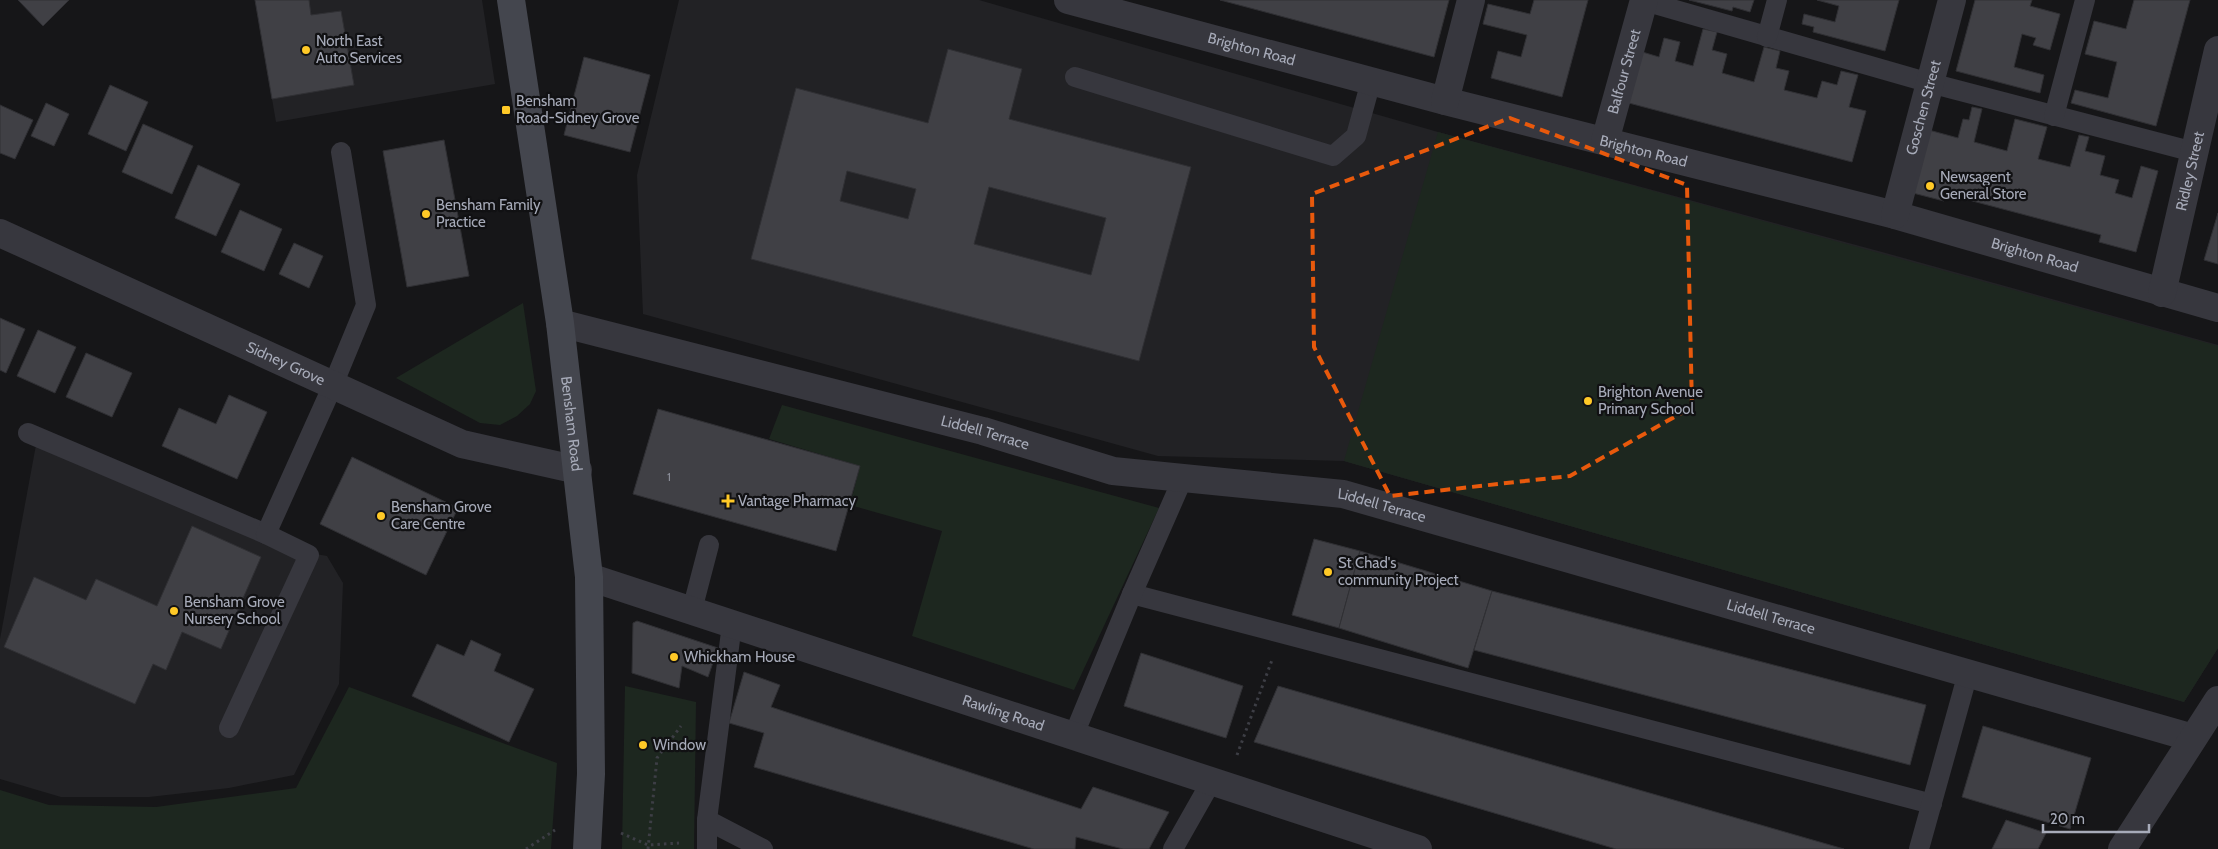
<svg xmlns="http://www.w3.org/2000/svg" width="2218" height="849" font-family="Cabin,sans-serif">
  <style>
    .built { fill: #222225 }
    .green { fill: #1d271f }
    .building { fill: #404045; stroke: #303034; fill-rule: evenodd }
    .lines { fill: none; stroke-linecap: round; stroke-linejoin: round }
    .path { stroke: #3d3e45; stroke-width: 3; stroke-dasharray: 2.5 4; stroke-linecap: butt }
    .service { stroke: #37373e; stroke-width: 20 }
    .minor { stroke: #37373e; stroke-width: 28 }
    .tertiary { stroke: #37373e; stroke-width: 28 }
    .secondary { stroke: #44464e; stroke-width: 28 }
    .marked { fill: none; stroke: #e8590c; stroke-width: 4; stroke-dasharray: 10 6; stroke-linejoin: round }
    .poi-dot { fill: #ffc927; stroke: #111113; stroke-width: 2 }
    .labels { text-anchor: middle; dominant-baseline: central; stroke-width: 4.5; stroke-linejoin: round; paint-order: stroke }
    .number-label { font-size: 12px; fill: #8d909c }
    .poi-label { font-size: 15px; fill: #a7abb9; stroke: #111113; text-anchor: start }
    .street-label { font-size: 15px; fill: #a7abb9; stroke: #111113 }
  </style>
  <rect width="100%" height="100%" fill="#161618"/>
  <g class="built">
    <path d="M255 0H482L495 84 276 122Z"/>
    <path d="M679 0H979L1438 132 1882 252 2218 345V648L2184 702 1344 461 1158 456 643 314 637 175Z"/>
    <path d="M36 445 277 547 327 556 343 583 339 684 294 775 229 788 149 797H61L0 779V639Z"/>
  </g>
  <g class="green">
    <path d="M1438 132 2218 346V648L2184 702 1344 461Z"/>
    <path d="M523 303 536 391 530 404 517 416 500 425 480 423 396 378Z"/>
    <path d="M782 405 1159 508 1074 690 912 636 942 531 850 505 860 466 769 439Z"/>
    <path d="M625 686 696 702 694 849H622Z"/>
    <path d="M349 687 557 763 551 849H0V790L49 805 156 807 296 788Z"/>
  </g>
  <g class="building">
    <path d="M18 0H69L43 26Z"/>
    <path d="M255 0H309L311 15 341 11 354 85 272 99Z"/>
    <path d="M1220 0H1449L1434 57Z"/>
    <path d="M1534 0H1588L1562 97 1491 78 1498 51 1521 57 1527 35 1483 24 1488 4 1530 14Z"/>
    <path d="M1689 0H1754L1750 12 1733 7 1732 11Z"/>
    <path d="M1817 0H1899L1885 51 1813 32 1814 27 1802 24 1804 14 1835 22 1839 6Z"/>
    <path d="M1975 0H2032L2030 6 2060 14 2050 50 2033 45 2036 38 2022 34 2014 67 2044 75 2040 93 1956 71Z"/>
    <path d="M2134 0H2190L2156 126 2071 103 2075 90 2108 98 2117 62 2085 54 2094 21 2126 29Z"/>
    <path d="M1703 29 1717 32 1712 50 1727 54 1722 73 1754 82 1764 47 1780 51 1776 68 1789 71 1784 90 1817 98 1822 81 1837 85 1841 71 1858 75 1849 107 1866 111 1852 162 1625 102 1639 51 1659 57 1664 38 1680 42 1675 61 1693 66Z"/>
    <path d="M948 49 1022 69 1009 119 1191 167 1139 361 751 259 796 88 928 123ZM847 171 916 189 908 219 840 201ZM989 187 1106 218 1091 275 974 244Z"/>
    <path d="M584 57 650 75 630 152 564 135Z"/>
    <path d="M110 85 148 102 126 151 88 134Z"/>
    <path d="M46 103 69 114 54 146 31 136Z"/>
    <path d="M0 105 33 120 15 159 0 153Z"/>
    <path d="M1972 107 1982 109 1974 142 2007 151 2015 119 2047 127 2038 159 2070 167 2079 135 2089 137 2085 151 2105 156 2100 175 2119 180 2115 193 2132 198 2141 166 2158 171 2136 252 2099 242 2101 235 1946 194 1944 201 1909 192 1925 129 1958 138 1963 119 1969 120Z"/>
    <path d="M143 124 193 146 172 194 122 172Z"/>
    <path d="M444 140 469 276 407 287 383 151Z"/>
    <path d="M198 165 240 184 216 236 175 218Z"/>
    <path d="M240 210 282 229 264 271 221 252Z"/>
    <path d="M2218 213V264L2204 260Z"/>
    <path d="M294 243 323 256 309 288 279 274Z"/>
    <path d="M0 318 25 329 6 373 0 370Z"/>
    <path d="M38 330 76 347 55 393 17 376Z"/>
    <path d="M86 353 132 373 112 417 66 397Z"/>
    <path d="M229 395 267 412 237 479 162 446 179 408 216 424Z"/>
    <path d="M658 409 860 466 836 551 633 494Z"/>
    <path d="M352 457 458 508 426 575 320 524Z"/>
    <path d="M192 526 261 557 221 649 182 632 166 670 153 664 135 704 4 647 34 577 86 600 96 579 157 606Z"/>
    <path d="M1314 539 1360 551 1339 628 1292 615Z"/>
    <path d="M1360 551 1492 591 1468 668 1339 628Z"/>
    <path d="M1492 591 1926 705 1910 765 1474 650Z"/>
    <path d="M637 621 718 648 708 677 682 666 679 688 632 673 633 623Z"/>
    <path d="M471 640 501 654 494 671 534 689 509 742 412 696 437 644 464 656Z"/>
    <path d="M1141 653 1243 686 1226 738 1124 706Z"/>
    <path d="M744 672 780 685 771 707 1081 809 1093 787 1169 812 1149 849H1123L1076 837 1075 849H1034L754 767 764 733 729 723Z"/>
    <path d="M1278 686 1844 849H1616L1254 742Z"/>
    <path d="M1983 726 2091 758 2070 829 1962 797Z"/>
    <path d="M2006 820 2046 833 2038 849H1992Z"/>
  </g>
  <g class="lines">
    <g class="path">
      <path d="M1237 755 1272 660"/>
      <path d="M621 833 648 845 679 843"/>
      <path d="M526 849 555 830"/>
      <path d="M648 849 657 758 681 726"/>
    </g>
    <g class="service">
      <path d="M1644 1 1930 83 2194 152"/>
      <path d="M1767 37 1777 0"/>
      <path d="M1075 77 1333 156 1356 136 1371 81"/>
      <path d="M2054 116 2085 0"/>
      <path d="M28 433 266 534"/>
      <path d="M1132 594 1932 804"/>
      <path d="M692 610 709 545"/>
      <path d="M229 728 309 555 266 534 333 385 366 305 341 152"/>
      <path d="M1073 737 1132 594 1183 478"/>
      <path d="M707 820 763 849"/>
      <path d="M707 849V820L732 624"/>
      <path d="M1173 849 1211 782"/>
      <path d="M1919 849 1968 673"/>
    </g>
    <g class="minor">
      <path id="s1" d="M1068 0 1445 101 1895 215 2218 308"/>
      <path d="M1445 101 1471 0"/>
      <path id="s2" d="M1605 141 1644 0"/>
      <path id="s3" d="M1895 215 1952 0"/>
      <path id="s4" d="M0 233 462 444 578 470"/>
      <path id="s5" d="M2162 293 2218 50"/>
      <path id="s6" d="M560 323 983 431 1113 471 1343 494 2193 738"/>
      <path id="s7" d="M589 577 1418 849"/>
    </g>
    <path class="tertiary" d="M2122 849 2218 700"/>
    <path class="secondary" id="s8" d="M511 0 560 323 589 577 591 774 587 849"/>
  </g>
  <path class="marked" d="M1510 118 1687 185 1692 407 1570 476 1390 496 1314 347 1312 194Z"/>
  <g class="poi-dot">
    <circle cx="306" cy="50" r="5"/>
    <rect x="501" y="105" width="10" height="10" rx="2.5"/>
    <circle cx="1930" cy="186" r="5"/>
    <circle cx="426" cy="214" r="5"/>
    <circle cx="1588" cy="401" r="5"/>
    <path d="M725.5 493.5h5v5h5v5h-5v5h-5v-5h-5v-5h5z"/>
    <circle cx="381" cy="516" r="5"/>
    <circle cx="1328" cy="572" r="5"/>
    <circle cx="174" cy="611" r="5"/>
    <circle cx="674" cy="657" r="5"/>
    <circle cx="643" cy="745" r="5"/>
  </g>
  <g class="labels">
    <g class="number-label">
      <text x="669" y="476">1</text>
    </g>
    <g class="poi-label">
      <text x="316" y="41">North East<tspan x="316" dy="17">Auto Services</tspan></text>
      <text x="516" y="101">Bensham<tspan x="516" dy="17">Road-Sidney Grove</tspan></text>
      <text x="1940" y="177">Newsagent<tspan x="1940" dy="17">General Store</tspan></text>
      <text x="436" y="205">Bensham Family<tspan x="436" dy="17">Practice</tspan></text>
      <text x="1598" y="392">Brighton Avenue<tspan x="1598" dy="17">Primary School</tspan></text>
      <text x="738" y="501">Vantage Pharmacy</text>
      <text x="391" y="507">Bensham Grove<tspan x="391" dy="17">Care Centre</tspan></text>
      <text x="1338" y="563">St Chad's<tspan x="1338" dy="17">community Project</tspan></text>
      <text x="184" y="602">Bensham Grove<tspan x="184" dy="17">Nursery School</tspan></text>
      <text x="684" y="657">Whickham House</text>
      <text x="653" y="745">Window</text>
    </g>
    <g class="street-label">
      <text stroke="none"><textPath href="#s1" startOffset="190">Brighton Road</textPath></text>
      <text stroke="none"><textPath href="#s2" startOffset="72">Balfour Street</textPath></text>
      <text stroke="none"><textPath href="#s3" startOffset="111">Goschen Street</textPath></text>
      <text stroke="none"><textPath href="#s1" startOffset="595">Brighton Road</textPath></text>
      <text stroke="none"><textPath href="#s5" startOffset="125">Ridley Street</textPath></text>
      <text stroke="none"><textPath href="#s1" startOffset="1000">Brighton Road</textPath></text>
      <text stroke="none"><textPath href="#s4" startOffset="314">Sidney Grove</textPath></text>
      <text stroke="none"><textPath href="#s8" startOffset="428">Bensham Road</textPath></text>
      <text stroke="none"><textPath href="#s6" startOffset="439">Liddell Terrace</textPath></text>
      <text stroke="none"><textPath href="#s6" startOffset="844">Liddell Terrace</textPath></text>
      <text stroke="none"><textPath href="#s6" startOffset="1249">Liddell Terrace</textPath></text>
      <text stroke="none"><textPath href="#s7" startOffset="436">Rawling Road</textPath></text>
    </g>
  </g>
  <path d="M2043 824v8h106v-8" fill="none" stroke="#a7abb9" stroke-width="2.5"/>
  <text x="2050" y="824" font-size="15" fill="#a7abb9" stroke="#111113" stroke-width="4" paint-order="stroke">20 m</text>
</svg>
